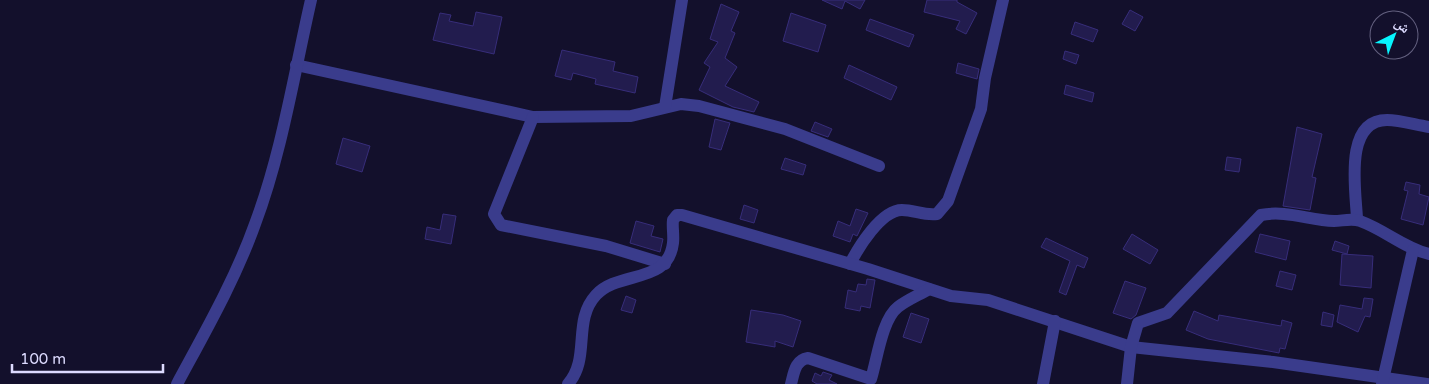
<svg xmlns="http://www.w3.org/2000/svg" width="1429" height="384" font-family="'Varela Round','Noto Naskh Arabic',sans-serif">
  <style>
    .building { fill: #221c4e; stroke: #372d7a }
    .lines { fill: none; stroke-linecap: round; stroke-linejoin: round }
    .street { stroke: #3a3c8c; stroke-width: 12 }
  </style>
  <rect width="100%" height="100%" fill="#13102c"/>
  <g class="building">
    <path d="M822 0H865L860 9 845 1 842 9Z"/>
    <path d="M927 0H957V2L977 13 966 34 956 29 960 21 924 12Z"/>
    <path d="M721 4 739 12 731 31 735 33 725 58 737 67 725 86 759 102 754 112 733 107 699 90 710 67 704 63 718 42 710 39Z"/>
    <path d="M1130 10 1143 17 1135 31 1122 24Z"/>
    <path d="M476 12 502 17 494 54 433 40 440 13 451 15 449 21 473 26Z"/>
    <path d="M791 13 826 25 818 52 783 41Z"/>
    <path d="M870 19 914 35 909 47 866 30Z"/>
    <path d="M1075 22 1098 30 1093 42 1071 34Z"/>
    <path d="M562 50 615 62 613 71 638 77 635 93 595 84 596 79 573 73 571 80 555 76Z"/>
    <path d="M1065 51 1079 55 1076 64 1063 59Z"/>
    <path d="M958 63 979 69 977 79 956 73Z"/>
    <path d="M849 65 897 87 891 100 844 78Z"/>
    <path d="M1066 85 1094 93 1092 102 1064 94Z"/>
    <path d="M715 119 730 123 721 150 709 147Z"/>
    <path d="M815 122 832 129 828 137 811 131Z"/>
    <path d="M1297 127 1322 134 1312 177 1316 178 1310 210 1283 206Z"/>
    <path d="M343 138 370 146 362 172 336 164Z"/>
    <path d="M1227 157 1241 159 1239 172 1225 170Z"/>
    <path d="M785 158 806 165 803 175 781 169Z"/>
    <path d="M1406 182 1420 185 1419 194 1429 197 1423 225 1401 219 1408 191 1404 190Z"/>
    <path d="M744 205 758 210 754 223 740 219Z"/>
    <path d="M856 209 868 213 857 236 853 234 850 242 833 236 838 221 850 226Z"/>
    <path d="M443 214 456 216 451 244 425 239 427 227 440 230Z"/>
    <path d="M636 221 654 226 651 236 663 239 660 252 630 243Z"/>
    <path d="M1132 234 1158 250 1150 264 1123 249Z"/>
    <path d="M1260 234 1290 241 1286 260 1255 252Z"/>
    <path d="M1046 238 1088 258 1084 268 1077 265 1066 295 1059 292 1070 261 1041 247Z"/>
    <path d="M1335 241 1349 246 1347 254 1332 250Z"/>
    <path d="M1342 254 1373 256 1371 288 1340 285Z"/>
    <path d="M1280 271 1296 275 1292 290 1276 286Z"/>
    <path d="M867 279 875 280 870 308 861 306 860 311 845 308 848 290 856 292 858 284 866 285Z"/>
    <path d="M1125 281 1146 288 1136 315 1131 319 1113 313Z"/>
    <path d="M626 296 636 300 632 313 621 310Z"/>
    <path d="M1364 298 1373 299 1370 317 1365 316 1358 332 1337 322 1340 305 1362 309Z"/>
    <path d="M751 310 783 315 801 321 793 347 775 341V347L746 342Z"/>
    <path d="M1194 311 1218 321 1219 315 1281 326 1282 320 1292 323 1285 349 1280 348 1279 353 1208 339 1186 330Z"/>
    <path d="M1323 312 1334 315 1332 327 1321 325Z"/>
    <path d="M911 313 929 319 921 343 903 337Z"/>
    <path d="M823 372 832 375 829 380 837 384H817L812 381 815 373 821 376Z"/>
  </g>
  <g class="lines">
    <g class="street">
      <path d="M296 65 533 117 631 116 681 104 699 106 785 129 879 166"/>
      <path d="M665 107 682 0"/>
      <path d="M533 117 494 214 501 225 606 246 665 264"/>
      <path d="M1357 219C1356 192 1343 120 1387 120 1400 120 1416 125 1429 127"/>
      <path d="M850 264C858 248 881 210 902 210 914 210 925 216 937 214L948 201 981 109 985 78 1003 0"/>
      <path d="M177 384C205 332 235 280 255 224 282 152 294 74 311 0"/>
      <path d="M568 384C591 358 572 321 596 295 619 270 668 285 673 243 674 235 672 227 673 220L677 215H682L868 269 951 296 988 300 1131 347 1273 362 1427 384"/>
      <path d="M791 384C794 373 795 360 808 358L871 379C877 360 882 319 898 307 907 300 919 295 929 289"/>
      <path d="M1043 384 1055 321"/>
      <path d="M1127 384 1131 347 1138 323 1167 313 1261 215C1286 210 1309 220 1334 221 1342 221 1352 218 1360 221 1385 230 1404 248 1429 254"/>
      <path d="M1382 384 1413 250"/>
    </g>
  </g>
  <g transform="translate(1394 35) rotate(42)"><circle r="24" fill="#13102c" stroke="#646180"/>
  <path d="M0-4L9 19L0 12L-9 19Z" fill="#07f6ff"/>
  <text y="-8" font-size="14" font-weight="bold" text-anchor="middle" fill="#dddbff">ش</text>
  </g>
  <path d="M12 364v8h151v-8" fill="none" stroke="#dddbff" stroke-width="2.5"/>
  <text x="20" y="364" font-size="15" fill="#dddbff" stroke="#13102c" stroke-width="4" paint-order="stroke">100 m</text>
</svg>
